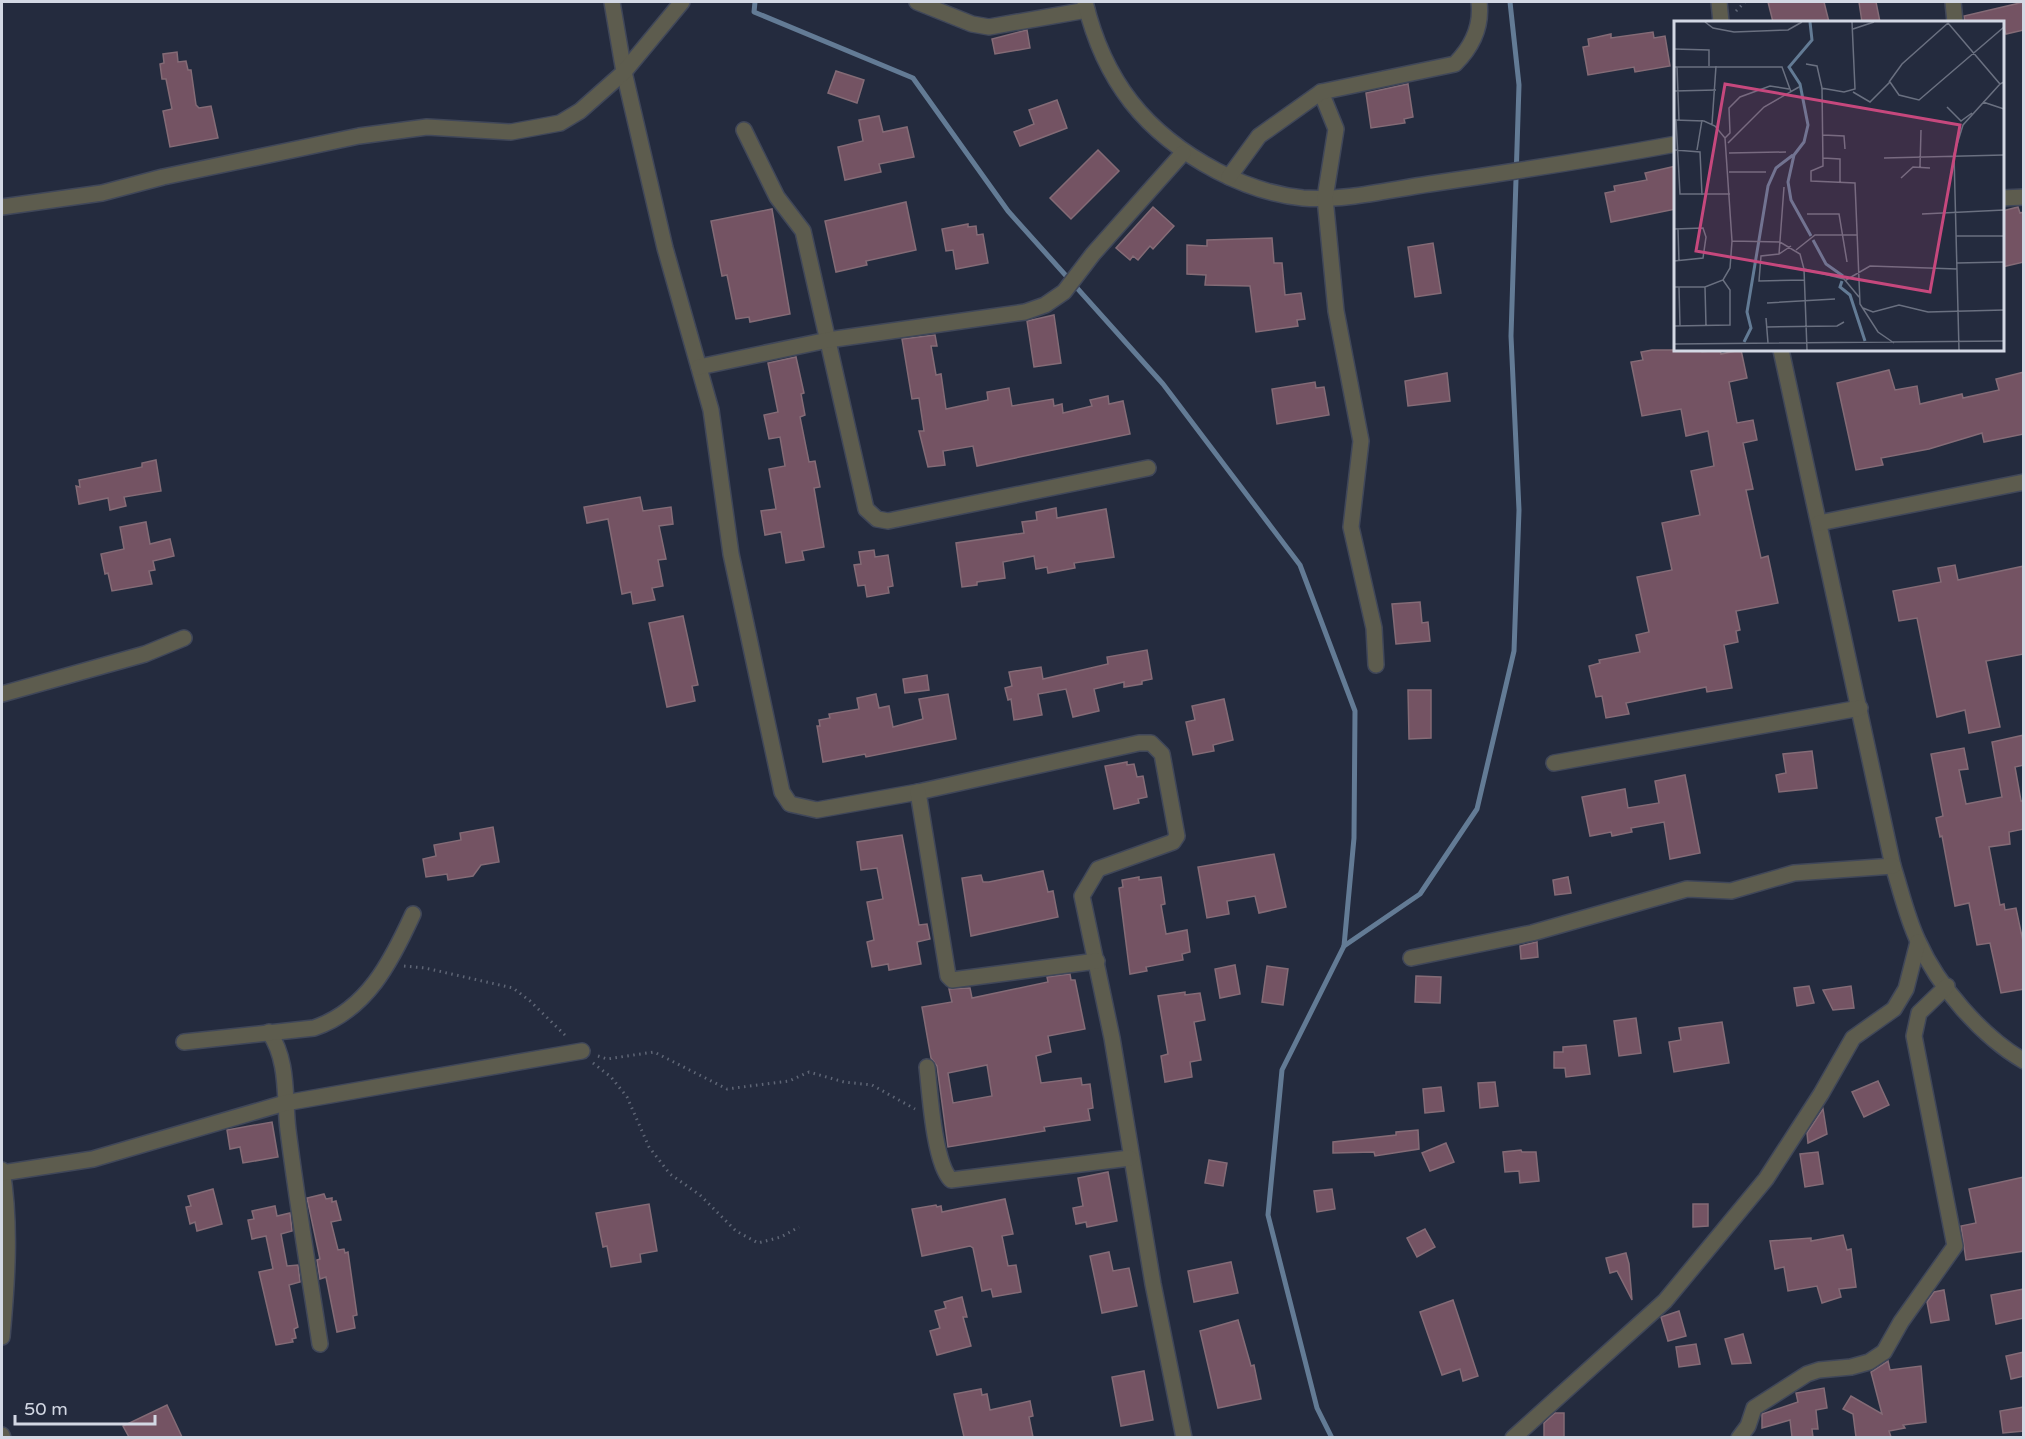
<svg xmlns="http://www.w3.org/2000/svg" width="2025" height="1439" font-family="'Varela Round',sans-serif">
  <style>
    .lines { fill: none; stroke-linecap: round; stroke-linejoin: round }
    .stream { stroke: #637b95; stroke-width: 5 }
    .building { fill: #745363; stroke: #846b76; stroke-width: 1.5; fill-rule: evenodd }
    .minor-casing { stroke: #404759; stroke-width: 18 }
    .path { stroke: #5f6676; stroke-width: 3; stroke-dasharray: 1.5 4.5; stroke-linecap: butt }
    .minor { stroke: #5d5c4e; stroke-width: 15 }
    .inset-river { fill: none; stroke: #637b95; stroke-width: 3 }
    .inset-road { fill: none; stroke: #6a7080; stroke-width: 1.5 }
    .view { fill: #c6487d; fill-opacity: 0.15; stroke: #c6487d; stroke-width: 3 }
    .inset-edge { fill: none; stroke: #d3d8e4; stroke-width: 3 }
  </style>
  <rect width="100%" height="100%" fill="#242b3e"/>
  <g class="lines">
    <g class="stream">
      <path d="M755 2 754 12 913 78 1008 211 1163 384 1300 565 1355 711 1354 838 1344 946 1282 1070 1268 1215 1317 1408 1332 1438"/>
      <path d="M1344 946 1420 894 1477 809 1514 651 1519 510 1511 336 1519 85 1510 2"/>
    </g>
  </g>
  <g class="building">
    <path d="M1768 2H1824L1829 22H1773Z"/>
    <path d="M1859 2H1876L1880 22H1862Z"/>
    <path d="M2024 2V30L2006 34 2002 22H1965L1964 16Z"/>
    <path d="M1027 30 1030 48 995 54 992 39Z"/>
    <path d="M1653 32 1654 38 1665 36 1670 66 1635 72 1634 67 1588 75 1583 47 1589 46 1588 39 1611 34V38Z"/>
    <path d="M177 52 178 62 186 61 188 70H191L196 105 199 108 211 106 218 138 170 147 163 111 172 109 166 79H162L160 64 164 63 163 54Z"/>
    <path d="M836 71 864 80 857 103 828 93Z"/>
    <path d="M1408 84 1413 117 1404 119 1405 123 1371 128 1366 93Z"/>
    <path d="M1057 100 1067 128 1020 146 1014 132 1034 124 1029 110Z"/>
    <path d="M879 116 883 132 907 127 914 157 879 164 881 172 845 180 838 147 863 141 859 120Z"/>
    <path d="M1098 150 1119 171 1071 219 1050 198Z"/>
    <path d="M1676 166V209L1611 222 1605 193 1615 191 1614 186 1647 180 1645 173Z"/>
    <path d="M906 202 916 250 866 261 867 265 836 272 825 221Z"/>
    <path d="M1153 207 1174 226 1153 249 1150 246 1138 260 1133 256 1130 260 1116 248Z"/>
    <path d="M2018 207 2020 213 2024 212V262L2002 267V211Z"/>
    <path d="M772 209 790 314 750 322 749 317 736 319 727 275 722 276 711 221Z"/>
    <path d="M968 224V227L976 226 977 235 983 234 988 263 956 269 953 250 946 251 942 229Z"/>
    <path d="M1272 238 1274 263H1282L1285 295 1301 293 1305 319 1297 320 1298 326 1256 332 1250 286 1205 285 1206 275 1187 274V245L1207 246V240Z"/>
    <path d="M1433 243 1441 293 1415 297 1408 247Z"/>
    <path d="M1054 315 1061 363 1034 367 1027 321Z"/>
    <path d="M935 335 937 346H931L936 375 941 374 946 409 988 400 987 392 1009 388 1012 406 1053 399 1054 406 1062 404 1063 413 1092 406 1090 400 1108 396 1109 404 1123 401 1130 434 977 466 973 446 943 451 945 465 928 467 919 431H924L919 398 912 399 902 339Z"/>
    <path d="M1652 350H1701L1702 352 1720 350 1721 354 1741 350 1747 378 1729 382 1737 423 1753 420 1757 440 1743 443 1753 489 1746 490 1761 558 1768 556 1778 603 1736 611 1740 630 1736 631 1738 642 1724 645 1732 688 1707 692 1706 687 1626 703 1629 714 1606 718 1602 696 1596 697 1589 666 1600 663 1599 660 1640 652 1636 635 1649 632 1637 577 1672 570 1662 523 1700 515 1691 471 1714 466 1708 431 1686 436 1681 409 1642 416 1631 362 1643 360 1641 352Z"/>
    <path d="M796 357 804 393 801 394 805 415 800 417 809 462 815 461 820 487 814 488 824 547 802 551 804 560 786 563 781 532 765 535 761 511 776 509 769 469 785 466 780 437 769 439 764 415 778 412 768 363Z"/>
    <path d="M1889 370 1895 390 1917 386 1920 404 1962 394 1963 398 1999 390 1996 379 2024 372V434L1984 442 1982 433 1929 449 1881 458 1883 465 1856 470 1837 383Z"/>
    <path d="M1447 373 1450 401 1408 406 1405 381Z"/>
    <path d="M1315 382 1316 388 1324 387 1329 415 1277 424 1272 389Z"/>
    <path d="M156 460 161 491 124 497 126 506 110 510 108 498 79 504 76 486 80 487 79 480 142 467V463Z"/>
    <path d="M640 497 643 511 671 507 673 524 659 526 666 559 658 560 663 586 652 588 655 600 633 604 631 592 622 594 608 519 587 523 584 507Z"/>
    <path d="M1056 508 1057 518 1106 509 1114 557 1074 563 1075 568 1048 573 1047 567 1036 569 1034 556 1003 562 1005 578 977 582V585L962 587 956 543 1024 533 1022 522 1037 520 1036 512Z"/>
    <path d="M146 522 150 544 170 539 174 556 153 561 155 570 149 571 152 584 112 591 108 573 105 574 101 554 124 549 120 527Z"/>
    <path d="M874 550 875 557 888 555 893 586 888 587 889 593 867 597 865 585 858 586 854 565 861 564 859 552Z"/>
    <path d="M1955 565 1958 580 2024 566V654L1986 661 2000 727 1969 733 1965 710 1937 717 1917 618 1899 621 1893 591 1941 582 1938 568Z"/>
    <path d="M1420 602 1422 623 1428 622 1430 641 1396 644 1392 604Z"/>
    <path d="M683 616 698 685 692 686 695 701 667 707 649 623Z"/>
    <path d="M1147 650 1152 679 1142 681V684L1124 687V682L1094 689 1099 711 1073 717 1066 689 1038 694 1042 715 1014 720 1011 699 1008 700 1005 688 1012 686 1009 672 1041 667 1043 679 1108 664 1107 657Z"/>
    <path d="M927 675 929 690 905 693 903 679Z"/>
    <path d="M1408 690H1431V738L1409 739Z"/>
    <path d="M876 694 879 708 889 706 893 727 923 719 919 699 948 694 956 739 866 757 865 754 823 762 817 726H820L819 720 830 718 829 714 859 709 857 698Z"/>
    <path d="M1224 699 1233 740 1213 745 1214 751 1193 755 1186 722 1195 720 1192 706Z"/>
    <path d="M2024 735V765L2015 767 2021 801H2024V829L2009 832 2010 844 1989 847 2000 905 2004 904 2005 910 2016 908 2024 946V989L2001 993 1990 943 1977 945 1969 903 1955 906 1942 836 1940 837 1936 818 1943 816 1931 754 1964 748 1968 769 1959 770 1966 804 2002 797 1992 742Z"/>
    <path d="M1812 751 1817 788 1779 792 1776 775 1786 773 1783 754Z"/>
    <path d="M1127 762V765L1134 764 1137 777 1143 776 1147 797 1138 799 1139 803 1114 809 1105 766Z"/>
    <path d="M1685 775 1700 853 1670 859 1664 822 1631 828 1632 832 1612 836 1611 832 1590 836 1582 797 1625 789 1628 808 1659 803 1655 781Z"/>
    <path d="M493 827 499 862 481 865 473 876 448 880 447 874 426 877 423 859 436 856 434 845 461 840 460 833Z"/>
    <path d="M902 835 919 925 927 924 930 939 917 942 921 964 889 970 888 964 872 967 867 942 874 940 867 902 883 899 877 868 861 870 857 842Z"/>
    <path d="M1274 854 1286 907 1259 913 1255 896 1227 901 1229 914 1207 918 1198 867Z"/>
    <path d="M1043 871 1048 892 1053 891 1058 917 971 936 962 878 981 875 983 882H989Z"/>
    <path d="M1139 877V880L1161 877 1165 904 1161 905 1166 934 1187 930 1190 952 1182 954 1183 960 1146 967 1147 971 1130 974 1119 888 1123 887 1122 880Z"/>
    <path d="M1568 877 1571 893 1555 895 1553 880Z"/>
    <path d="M1537 942 1538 957 1521 959 1520 946Z"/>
    <path d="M1235 965 1240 994 1220 998 1215 969Z"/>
    <path d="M1267 966 1288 969 1283 1005 1262 1002Z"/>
    <path d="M1070 974 1071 980H1075L1085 1029 1048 1036 1051 1052 1036 1056 1041 1083 1081 1078 1082 1085 1090 1084 1093 1108 1088 1109 1090 1120 1044 1127 1045 1131 948 1147 937 1066 931 1058 922 1007 952 1002 949 989 970 988 972 998 1048 982 1047 977ZM987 1065 992 1096 953 1103 948 1073Z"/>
    <path d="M1416 976 1441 977 1440 1003 1415 1002Z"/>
    <path d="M1809 986 1814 1003 1797 1006 1794 988Z"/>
    <path d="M1851 986 1854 1008 1833 1010 1823 990Z"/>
    <path d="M1185 992V995L1200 993 1205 1020 1194 1022 1201 1060 1190 1062 1192 1077 1165 1082 1161 1056 1168 1054 1158 996Z"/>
    <path d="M1636 1018 1641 1053 1619 1056 1614 1021Z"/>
    <path d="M1722 1022 1729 1063 1674 1072 1669 1042 1681 1040 1679 1028Z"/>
    <path d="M1586 1045 1590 1074 1566 1077 1565 1068H1554V1052H1563V1047Z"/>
    <path d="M1878 1081 1889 1105 1864 1117 1852 1092Z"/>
    <path d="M1495 1082 1498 1106 1480 1108 1478 1083Z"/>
    <path d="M1441 1087 1444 1111 1425 1113 1423 1089Z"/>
    <path d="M1823 1109 1827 1134 1808 1143 1807 1133Z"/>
    <path d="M272 1122 278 1157 243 1163 240 1147 230 1149 227 1130Z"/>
    <path d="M1418 1130 1419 1149 1375 1156 1374 1152 1333 1153V1142L1396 1135V1132Z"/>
    <path d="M1446 1143 1454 1162 1430 1171 1422 1153Z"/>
    <path d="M1521 1150 1522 1152H1536L1539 1181 1520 1183 1519 1171 1505 1172 1503 1152Z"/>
    <path d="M1818 1152 1823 1184 1805 1187 1800 1154Z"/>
    <path d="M1209 1160 1227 1163 1223 1186 1205 1183Z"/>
    <path d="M1108 1172 1117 1221 1087 1227 1086 1222 1076 1224 1073 1208 1083 1206 1078 1178Z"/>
    <path d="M2024 1177V1251L1966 1260 1961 1226 1976 1223 1969 1189Z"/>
    <path d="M213 1189 222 1224 197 1231 195 1222 190 1224 186 1207 191 1206 188 1196Z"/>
    <path d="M1332 1189 1335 1209 1317 1212 1314 1191Z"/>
    <path d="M324 1194 326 1199 332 1198V1202L336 1201 341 1220 331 1222 338 1250 344 1249 345 1253 348 1252 357 1315 353 1316 355 1328 337 1332 326 1277 320 1279 317 1260 320 1259 307 1198Z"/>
    <path d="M1005 1199 1013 1234 1002 1236 1008 1266 1016 1265 1021 1292 993 1297 991 1289 982 1291 973 1248 970 1246 922 1256 912 1209 936 1205 937 1207 941 1206 942 1212Z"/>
    <path d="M649 1204 657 1251 640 1254 641 1262 611 1267 607 1246 603 1247 596 1213Z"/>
    <path d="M1693 1204H1708V1226L1693 1227Z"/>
    <path d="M275 1206 277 1216 290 1213 292 1231 281 1234 287 1266 298 1265 300 1282 289 1285 298 1327 294 1329 296 1338 292 1339 293 1342 276 1345 259 1272 273 1269 266 1236 252 1239 248 1220 254 1219 252 1211Z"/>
    <path d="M1425 1229 1435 1247 1417 1257 1407 1238Z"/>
    <path d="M1843 1235 1847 1250 1851 1249 1856 1287 1839 1289 1841 1297 1822 1303 1817 1286 1788 1291 1784 1267 1775 1269 1770 1241 1811 1238V1241Z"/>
    <path d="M1109 1252 1113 1271 1129 1268 1137 1306 1102 1313 1090 1256Z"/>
    <path d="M1626 1253 1629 1264 1632 1300 1617 1271 1610 1273 1606 1258Z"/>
    <path d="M1231 1262 1238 1293 1194 1302 1188 1271Z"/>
    <path d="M2024 1289V1318L1996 1324 1991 1295Z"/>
    <path d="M1944 1290 1949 1320 1931 1323 1927 1302 1934 1292Z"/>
    <path d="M962 1297 967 1317H963L971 1346 937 1355 930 1331 940 1328 935 1311 946 1308 944 1302Z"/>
    <path d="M1453 1300 1478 1376 1463 1381 1460 1369 1442 1375 1420 1312Z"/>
    <path d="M1679 1311 1686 1336 1668 1341 1661 1317Z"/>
    <path d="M1238 1320 1251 1366 1254 1365 1261 1399 1218 1408 1200 1331Z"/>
    <path d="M1743 1334 1751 1363 1732 1364 1725 1339Z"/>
    <path d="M1696 1344 1700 1364 1679 1367 1676 1347Z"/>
    <path d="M2024 1352V1376L2011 1379 2006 1356Z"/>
    <path d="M1888 1361 1890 1370 1921 1366 1926 1422 1903 1425 1905 1428 1889 1431 1891 1437H1856L1853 1414 1843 1409 1851 1396 1882 1414 1871 1372Z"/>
    <path d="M1144 1371 1153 1420 1121 1426 1112 1377Z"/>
    <path d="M1824 1388 1827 1408 1816 1410 1818 1429H1812L1813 1437H1792L1790 1420 1762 1428V1414L1798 1402 1796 1393Z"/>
    <path d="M981 1389 982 1395 987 1394 990 1410 1030 1401 1033 1416 1029 1417 1033 1437H964L954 1394Z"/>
    <path d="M167 1405 182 1437H129L123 1426Z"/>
    <path d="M2024 1407V1431L2003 1433 2000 1411Z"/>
    <path d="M1555 1413H1564V1437H1544V1423Z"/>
  </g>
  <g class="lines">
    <defs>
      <g id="minor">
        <path d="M612 2 624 72 665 248 711 410 731 554 782 792 790 804 817 810 918 792 1139 743H1151L1162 754 1177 836 1173 842 1098 869 1082 896 1112 1038 1153 1284 1184 1438"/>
        <path d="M917 2 972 24 989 27 1087 10"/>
        <path d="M1085 2C1104 81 1145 133 1217 171 1244 185 1272 195 1303 198 1344 201 1388 190 1429 184 1512 172 1594 159 1676 144"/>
        <path d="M1719 2 1721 22"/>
        <path d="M1953 2 1955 22"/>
        <path d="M1321 92 1336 129 1325 198 1336 311 1361 441 1351 527 1374 628 1376 665"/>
        <path d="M744 130 777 197 803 231 866 509 877 519 888 521 1148 468"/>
        <path d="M1229 177 1259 136 1321 92 1455 64C1472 47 1482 26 1479 2"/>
        <path d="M2002 198 2024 197"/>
        <path d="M2 207 102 193 163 177 359 136 427 127 511 132 560 123 580 111 624 72 682 2"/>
        <path d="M1781 350 1893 866C1901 891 1907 918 1918 941 1938 986 1981 1036 2024 1061"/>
        <path d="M699 367 828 340 1025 312 1045 305 1064 292 1093 254 1183 153"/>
        <path d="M1819 523 2024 482"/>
        <path d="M2 694 145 654 184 638"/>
        <path d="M1554 763 1860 708"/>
        <path d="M918 792 948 976 952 980 1097 961"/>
        <path d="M1411 958 1532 933 1687 889 1731 891 1794 873 1893 866"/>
        <path d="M269 1032C289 1061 284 1098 288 1130 297 1202 309 1273 320 1344"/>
        <path d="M184 1042 314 1028C367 1010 391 962 413 914"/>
        <path d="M927 1067C930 1093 934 1163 951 1180L1130 1158"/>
        <path d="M2 1170C11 1223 7 1283 2 1337"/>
        <path d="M2 1173 93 1159 285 1103 582 1051"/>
        <path d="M2 1435 3 1438"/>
        <path d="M1513 1438 1665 1301 1766 1179 1821 1094 1853 1038 1894 1009 1906 989 1918 942"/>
        <path d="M1739 1438 1748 1426 1754 1408 1807 1374 1819 1370 1851 1367 1869 1362 1884 1352 1901 1322 1955 1246 1914 1036 1919 1013 1947 986"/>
      </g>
    </defs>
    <use href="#minor" class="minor-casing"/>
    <g class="path">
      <path d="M1736 11 1745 2"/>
      <path d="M404 966 425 968 513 988 530 1001 567 1037"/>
      <path d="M598 1056 607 1059 654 1052 727 1089 789 1081 809 1072 844 1082 872 1085 915 1109"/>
      <path d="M593 1063 611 1077 627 1097 649 1147 670 1174 700 1195 736 1231 758 1243 781 1237 799 1227"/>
    </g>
    <use href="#minor" class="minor"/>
  </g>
  <g transform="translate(1674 21)">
    <rect width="330" height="330" fill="#242b3e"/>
    <path class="inset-river" d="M136 1 138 19 115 46 126 63 134 104 130 121 120 134 114 161 117 179 137 215M139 219 152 243 169 255M168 260 166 266 176 274 191 320M70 321 77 307 73 291 94 165 102 147 119 134"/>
    <path class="inset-road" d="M31 1 39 7 60 11 114 9 128 1M274 2 326 63 330 61M179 8 200 1M0 28 35 29V45M132 43 143 45 148 67 149 145 137 150V160L181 162 186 283 204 311 220 322M0 46H108L117 71M3 46 5 99M215 61 228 43 274 2M147 67 170 71 181 68 178 1M0 70 42 69M179 71 196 81 216 61 225 74 245 79 330 6M309 81 330 88M273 86 287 100 298 92M0 99 30 100 41 105 51 117 58 220 56 247 49 259 31 266H0M2 99 6 173H56M38 103 42 45M149 114 170 115 171 128M51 117 56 112 55 87 66 76 96 65 115 68M54 122 90 86 125 66M1 129 26 131 28 174M23 129 28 99M55 132 112 131M149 137 166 138V161M210 137 330 134M246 146 247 109M55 151H92M227 157 239 146 256 147M133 193H165L173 241M248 193 330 189M0 208 29 207 32 216 29 237 0 240M4 208 5 240M282 215H330M58 220 106 221 126 233 130 248 133 329M117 225 105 233 87 235 85 260 131 259M122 229 141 214H183M105 233 110 166M283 242 330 241M130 248 170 258 185 276M172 259 196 245 283 248M5 266 6 305M31 266 32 305M93 282 161 278M189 287 199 291 225 284 254 291 330 289M92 297 94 322M0 305 56 304V269L49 259M93 306 163 305 170 301M0 323 330 320M285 329 280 133 289 104 326 63"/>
    <path class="view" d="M51 63 286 104 256 271 22 230Z"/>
    <rect width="330" height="330" class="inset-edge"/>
  </g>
  <rect width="2025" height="1439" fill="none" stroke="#d3d8e4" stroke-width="6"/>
  <path d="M15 1415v9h140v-9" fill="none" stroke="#d3d8e4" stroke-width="3"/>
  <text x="24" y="1415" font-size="18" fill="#d3d8e4" stroke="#242b3e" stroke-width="4.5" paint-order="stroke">50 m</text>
</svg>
